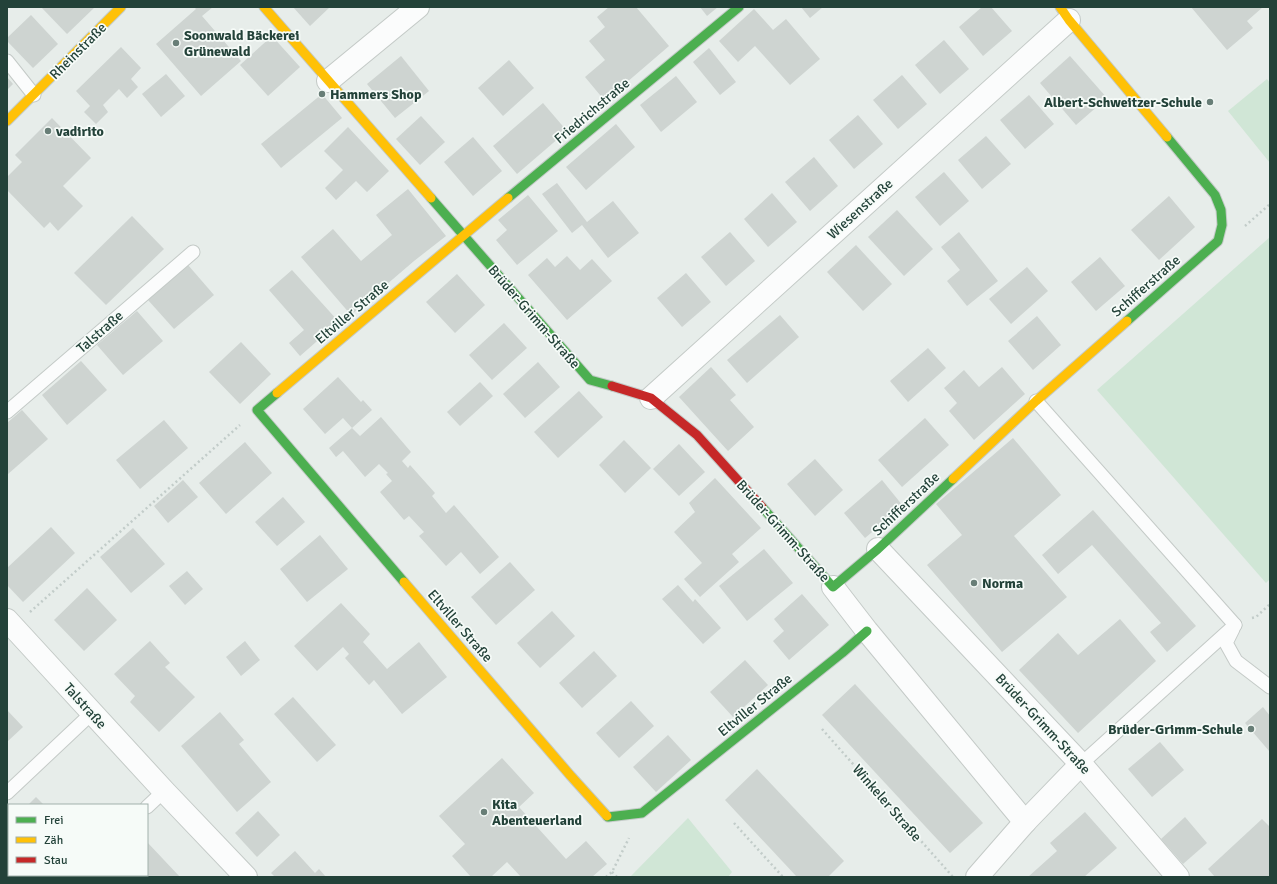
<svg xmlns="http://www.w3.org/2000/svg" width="1277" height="884" font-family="Signika,sans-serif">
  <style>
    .green { fill: #d0e6d6 }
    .building { fill: #ced4d1 }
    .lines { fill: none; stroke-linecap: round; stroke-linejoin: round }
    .lane-casing { stroke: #c4cac7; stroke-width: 15 }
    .street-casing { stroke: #c4cac7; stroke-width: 24 }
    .fast-casing { stroke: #c3cac7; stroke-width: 11 }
    .slow-casing { stroke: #c3cac7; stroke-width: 11 }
    .jam-casing { stroke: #c3cac7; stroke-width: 11 }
    .path { stroke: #c2ccc9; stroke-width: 2.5; stroke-dasharray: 2 3; stroke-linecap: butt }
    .lane { stroke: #fbfcfc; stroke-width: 13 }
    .street { stroke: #fbfcfc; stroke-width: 22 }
    .fast { stroke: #4caf50; stroke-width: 9 }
    .slow { stroke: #ffc107; stroke-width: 9 }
    .jam { stroke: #c62828; stroke-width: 9 }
    .poi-dot { fill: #687e77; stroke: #f6fbf8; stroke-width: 1.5 }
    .labels { text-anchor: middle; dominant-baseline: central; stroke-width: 3.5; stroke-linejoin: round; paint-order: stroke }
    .poi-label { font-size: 14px; font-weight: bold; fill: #234239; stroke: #f6fbf8; text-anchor: start }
    .street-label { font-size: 14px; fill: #234239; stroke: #f6fbf8 }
  </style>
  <rect width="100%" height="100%" fill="#e7edea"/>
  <g class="green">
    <path d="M1267 79 1270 83V163L1228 111Z"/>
    <path d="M1270 237V579L1266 583 1097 390Z"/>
    <path d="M688 818 732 872 728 877H630Z"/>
  </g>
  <g class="building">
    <path d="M41 7H95L67 34Z"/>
    <path d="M194 7H213L202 16 241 61 201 96 156 44 196 9Z"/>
    <path d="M293 7H330L310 26Z"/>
    <path d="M609 7H636L669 46 605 101 585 77 605 60 589 41 605 27 597 17Z"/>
    <path d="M700 7H718L707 16Z"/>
    <path d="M801 7H823L810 18Z"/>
    <path d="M982 7H991L1012 31 983 56 959 27Z"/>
    <path d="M1191 7H1263L1247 21 1253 28 1227 50Z"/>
    <path d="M754 9 773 30 786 19 820 59 790 85 755 46 738 62 719 41Z"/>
    <path d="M31 15 58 44 33 68 7 41V38Z"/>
    <path d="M272 36 300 67 268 96 240 65Z"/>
    <path d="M944 40 969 69 940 94 915 65Z"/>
    <path d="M121 47 141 68 131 79 138 87 127 98 119 89 103 105 108 112 96 124 84 112 90 106 76 91Z"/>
    <path d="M709 48 736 82 720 95 693 62Z"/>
    <path d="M401 56 429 91 395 118 367 84Z"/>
    <path d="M1070 56 1107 98 1076 125 1040 83Z"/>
    <path d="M509 60 534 88 503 116 478 88Z"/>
    <path d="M166 74 185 96 161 117 142 94Z"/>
    <path d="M902 75 927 104 898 129 873 100Z"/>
    <path d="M676 76 697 102 661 132 640 105Z"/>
    <path d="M7 77 13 84 7 90Z"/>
    <path d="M322 94 342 118 281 168 261 144Z"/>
    <path d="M1029 95 1054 124 1025 149 1000 120Z"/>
    <path d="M543 103 567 131 517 174 493 146Z"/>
    <path d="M858 115 883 144 854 169 829 140Z"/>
    <path d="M421 116 445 142 420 165 396 139Z"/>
    <path d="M52 118 91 158 63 186 83 206 58 231 50 222 44 228 7 190V177L22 162 15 155Z"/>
    <path d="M616 124 635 147 586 190 566 167Z"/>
    <path d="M348 127 389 171 367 192 356 181 336 200 325 188 343 170 324 151Z"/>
    <path d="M986 136 1011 164 982 189 958 160Z"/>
    <path d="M473 137 502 171 473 196 444 162Z"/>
    <path d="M814 157 838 186 810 211 785 182Z"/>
    <path d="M944 172 969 201 940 226 915 197Z"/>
    <path d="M557 183 587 222 613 201 639 233 608 258 582 225 572 233 542 194Z"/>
    <path d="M408 189 446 236 414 261 351 315 301 257 333 229 361 261 392 235 376 215Z"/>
    <path d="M772 193 797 222 768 247 744 219Z"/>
    <path d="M528 195 558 231 517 265 496 240 507 230 498 220Z"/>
    <path d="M1169 196 1195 227 1159 260 1131 230Z"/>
    <path d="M897 210 933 249 904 276 868 237Z"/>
    <path d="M132 216 164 249 106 305 74 273Z"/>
    <path d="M730 232 755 261 726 286 701 257Z"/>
    <path d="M959 232 998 281 967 306 947 281 960 270 941 247Z"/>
    <path d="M856 245 892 284 863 311 827 272Z"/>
    <path d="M567 256 580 270 592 259 612 281 567 320 528 275 547 258 555 267Z"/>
    <path d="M1100 257 1125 286 1096 311 1071 282Z"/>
    <path d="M188 265 214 295 174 329 148 300Z"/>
    <path d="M1027 267 1048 291 1011 324 989 299Z"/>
    <path d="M292 270 339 322 300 356 289 343 304 330 269 290Z"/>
    <path d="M686 273 711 302 682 327 657 298Z"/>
    <path d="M457 274 485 305 455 333 426 302Z"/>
    <path d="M137 311 163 341 123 375 97 345Z"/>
    <path d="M780 315 799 337 747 383 727 360Z"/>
    <path d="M1037 316 1061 345 1033 370 1008 341Z"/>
    <path d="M504 323 527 348 492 380 469 355Z"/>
    <path d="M241 342 271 374 240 404 209 372Z"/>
    <path d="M928 348 946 368 908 402 890 381Z"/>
    <path d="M81 361 107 390 67 425 42 395Z"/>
    <path d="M538 362 560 387 525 418 503 394Z"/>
    <path d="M711 367 736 395 730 400 754 427 728 451 679 397Z"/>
    <path d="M1002 367 1025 394 974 440 949 411 957 403 944 388 964 370 979 387Z"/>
    <path d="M338 377 361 402 363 400 372 410 352 428 360 436 381 417 411 452 402 461 408 468 410 465 435 493 432 496 446 513 454 505 499 557 480 574 461 552 446 566 419 536 424 532 409 516 404 520 380 492 392 481 386 474 388 473 379 464 365 477 343 451 336 457 329 448 352 428 343 418 325 434 303 409Z"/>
    <path d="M480 382 493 396 460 426 447 412Z"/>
    <path d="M579 391 603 417 558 458 534 432Z"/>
    <path d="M22 410 48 439 8 474 7 473V423Z"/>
    <path d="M925 418 949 445 902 487 878 460Z"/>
    <path d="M164 420 188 448 140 489 116 460Z"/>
    <path d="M1013 438 1061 495 1014 536 1067 597 1002 652 927 565 962 535 936 504Z"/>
    <path d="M624 440 651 468 625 493 599 465Z"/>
    <path d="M245 442 272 473 226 514 199 483Z"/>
    <path d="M679 444 705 472 679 496 653 469Z"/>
    <path d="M815 459 843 490 815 516 787 484Z"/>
    <path d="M715 478 761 528 732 554 739 562 700 597 684 579 702 563 674 532 695 512 689 503Z"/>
    <path d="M183 480 198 497 168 523 154 506Z"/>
    <path d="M882 480 903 506 865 538 844 513Z"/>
    <path d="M283 497 305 522 277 546 255 522Z"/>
    <path d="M1093 510 1196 626 1167 652 1150 632 1161 623 1092 545 1058 574 1042 555Z"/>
    <path d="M51 527 75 553 23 602 7 585V568Z"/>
    <path d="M133 528 165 564 131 593 100 557Z"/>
    <path d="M320 535 348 569 307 602 280 569Z"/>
    <path d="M764 549 793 583 747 621 719 586Z"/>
    <path d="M510 562 535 590 496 625 471 597Z"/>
    <path d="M187 571 203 589 185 605 169 586Z"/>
    <path d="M678 585 693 602 695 599 721 628 703 644 662 599Z"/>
    <path d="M87 588 117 620 84 651 54 620Z"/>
    <path d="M802 594 829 625 789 660 773 641 784 631 774 619Z"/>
    <path d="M341 603 370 634 363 642 387 669 419 642 447 677 402 714 374 680 369 685 345 658 349 654 343 647 317 671 294 646Z"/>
    <path d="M552 611 575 636 540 668 517 643Z"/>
    <path d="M1120 619 1156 661 1078 733 1019 670 1058 633 1078 655Z"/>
    <path d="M150 641 170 663 165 667 195 697 159 732 130 702 135 696 114 674Z"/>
    <path d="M245 641 260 660 241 676 226 657Z"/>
    <path d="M594 651 617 676 582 708 559 683Z"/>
    <path d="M745 660 768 685 733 717 710 692Z"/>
    <path d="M855 684 983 823 950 853 822 715Z"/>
    <path d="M293 697 336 745 317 762 274 714Z"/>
    <path d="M631 701 654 726 619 758 596 733Z"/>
    <path d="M1263 707 1270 716V752L1245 723Z"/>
    <path d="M7 710 23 727 7 742Z"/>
    <path d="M220 712 244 740 239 744 271 782 237 812 181 746Z"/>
    <path d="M668 735 691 760 656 792 633 767Z"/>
    <path d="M1160 742 1184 770 1152 797 1128 769Z"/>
    <path d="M502 758 534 793 519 807 566 859 586 841 607 864 592 877H521L507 862 491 877H471L452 856 465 844 439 816Z"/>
    <path d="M757 769 844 861 828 877H797L725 800Z"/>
    <path d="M36 797 44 805H28Z"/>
    <path d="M258 811 280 835 257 857 235 833Z"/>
    <path d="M1085 812 1117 848 1084 877H1028L1057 851 1050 843Z"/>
    <path d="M1185 817 1207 843 1183 864 1161 839Z"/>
    <path d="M1262 819 1270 827V877H1215L1208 869Z"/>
    <path d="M9 823V841L7 839V825Z"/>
    <path d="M147 842 180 877H105L107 875H147Z"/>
    <path d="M295 851 315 873 319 869 326 877H275L271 873Z"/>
  </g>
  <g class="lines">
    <defs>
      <g id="lane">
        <path d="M7 61 34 95"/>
        <path d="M1036 401 1235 625"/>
        <path d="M7 412 193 252"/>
        <path d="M1233 629 1226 643 1236 661 1270 687"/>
        <path d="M1081 764 1235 625"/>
        <path d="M7 793 92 713"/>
        <path d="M147 807 164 791"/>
        <path d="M73 877 75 875"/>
      </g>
      <g id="street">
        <path d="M328 81 418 7"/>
        <path d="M651 398 1069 20"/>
        <path d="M878 549 1081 764 1178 877"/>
        <path d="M833 587 867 631 1025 822"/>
        <path d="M7 620 164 791 246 877"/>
        <path d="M977 877 1025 822 1081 764"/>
      </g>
      <g id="fast">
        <path d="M431 198 590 380 612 386"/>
        <path d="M508 198 739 7"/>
        <path d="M1127 321 1218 241 1222 225 1221 210 1215 195 1167 137"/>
        <path d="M277 393 257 410 404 582"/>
        <path d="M762 507 833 587 878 549 953 479"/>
        <path d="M607 816 608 817 642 813 842 653 867 631"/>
      </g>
      <g id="slow">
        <path d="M264 7 431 198"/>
        <path d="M1060 7 1069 20 1167 137"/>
        <path d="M7 121 121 7"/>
        <path d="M277 393 508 198"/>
        <path d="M953 479 1036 401 1127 321"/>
        <path d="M404 582 570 775 607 816"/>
      </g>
      <path id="jam" d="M612 386 651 398 697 435 762 507"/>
    </defs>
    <use href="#lane" class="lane-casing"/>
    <use href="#street" class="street-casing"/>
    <use href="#fast" class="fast-casing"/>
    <use href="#slow" class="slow-casing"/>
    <use href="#jam" class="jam-casing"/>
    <g class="path">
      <path d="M1245 226 1270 204"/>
      <path d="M30 612 240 425"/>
      <path d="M1252 618 1256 617 1270 604"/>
      <path d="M822 729 953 877"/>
      <path d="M734 823 783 877"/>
      <path d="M612 872 617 877"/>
      <path d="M606 877 612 872 629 838"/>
    </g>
    <use href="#lane" class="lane"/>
    <use href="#street" class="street"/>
    <use href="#fast" class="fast"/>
    <use href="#slow" class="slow"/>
    <use href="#jam" class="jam"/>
  </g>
  <g class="poi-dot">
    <circle cx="176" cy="43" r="4"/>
    <circle cx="322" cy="94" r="4"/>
    <circle cx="1210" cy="102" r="4"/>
    <circle cx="48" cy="131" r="4"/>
    <circle cx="974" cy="583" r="4"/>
    <circle cx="1251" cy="729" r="4"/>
    <circle cx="484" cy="812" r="4"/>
  </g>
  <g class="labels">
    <g class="poi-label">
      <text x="184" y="35">Soonwald Bäckerei<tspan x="184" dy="16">Grünewald</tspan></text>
      <text x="330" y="94">Hammers Shop</text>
      <text x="1202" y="102" text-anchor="end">Albert-Schweitzer-Schule</text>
      <text x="56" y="131">vadirito</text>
      <text x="982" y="583">Norma</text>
      <text x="1243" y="729" text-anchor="end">Brüder-Grimm-Schule</text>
      <text x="492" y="804">Kita<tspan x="492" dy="16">Abenteuerland</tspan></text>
    </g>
    <g class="street-label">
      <text transform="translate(78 51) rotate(-45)">Rheinstraße</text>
      <text transform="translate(592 111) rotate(-40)">Friedrichstraße</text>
      <text transform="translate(860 209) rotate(-42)">Wiesenstraße</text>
      <text transform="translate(1146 286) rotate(-41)">Schifferstraße</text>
      <text transform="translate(352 312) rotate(-40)">Eltviller Straße</text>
      <text transform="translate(534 317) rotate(49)">Brüder-Grimm-Straße</text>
      <text transform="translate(100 332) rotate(-41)">Talstraße</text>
      <text transform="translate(906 504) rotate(-43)">Schifferstraße</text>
      <text transform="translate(783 531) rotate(48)">Brüder-Grimm-Straße</text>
      <text transform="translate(460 626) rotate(49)">Eltviller Straße</text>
      <text transform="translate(755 705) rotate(-39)">Eltviller Straße</text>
      <text transform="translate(85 706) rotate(48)">Talstraße</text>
      <text transform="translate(1043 724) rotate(47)">Brüder-Grimm-Straße</text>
      <text transform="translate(887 803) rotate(49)">Winkeler Straße</text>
    </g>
  </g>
  <rect width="1277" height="884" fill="none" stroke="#234239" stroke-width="16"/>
  <rect x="8" y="804" width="140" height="72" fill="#f6fbf8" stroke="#a2b1ac"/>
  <rect x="16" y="817" width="20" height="6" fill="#4caf50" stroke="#a2b1ac"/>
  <text x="44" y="824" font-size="12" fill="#234239">Frei</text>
  <rect x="16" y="837" width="20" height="6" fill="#ffc107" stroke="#a2b1ac"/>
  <text x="44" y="844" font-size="12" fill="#234239">Zäh</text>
  <rect x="16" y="857" width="20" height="6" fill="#c62828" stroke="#a2b1ac"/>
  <text x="44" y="864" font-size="12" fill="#234239">Stau</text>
</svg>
